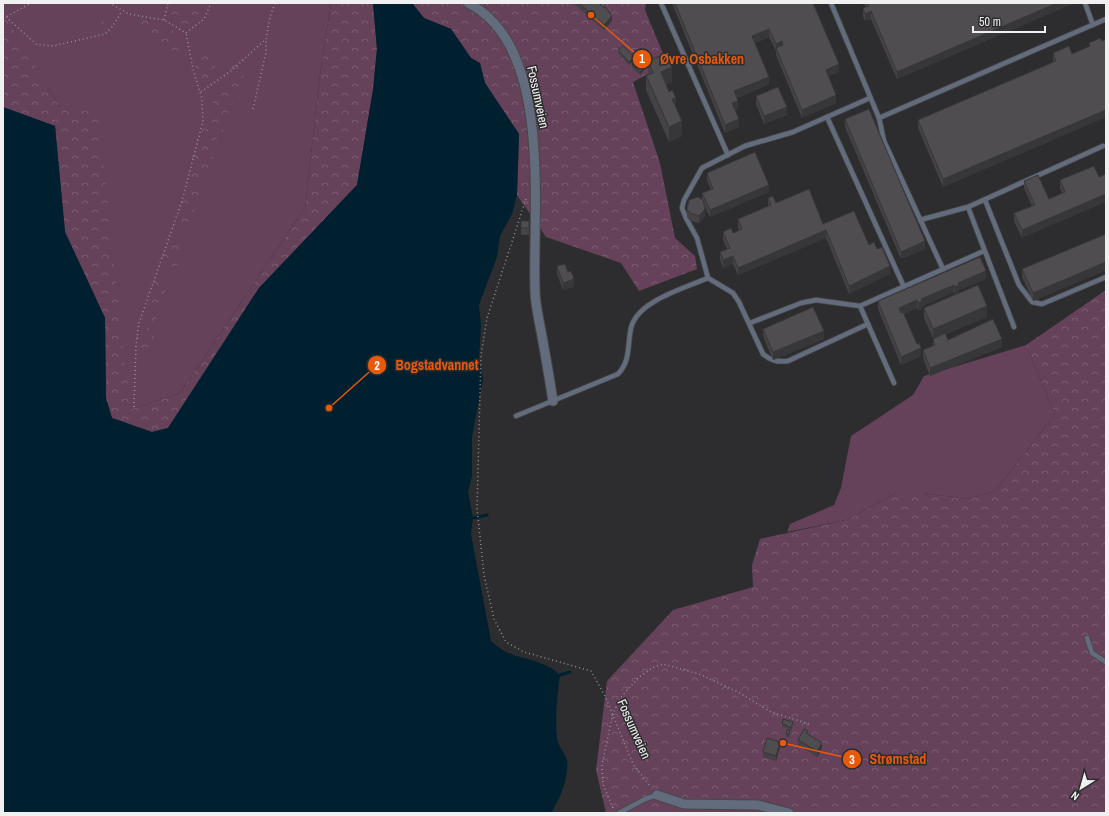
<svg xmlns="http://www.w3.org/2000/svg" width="1109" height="816" font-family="'Archivo Narrow',sans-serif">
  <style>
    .grass { fill: #65415a }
    .forest { fill: url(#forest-crowns) }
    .water { fill: #002030 }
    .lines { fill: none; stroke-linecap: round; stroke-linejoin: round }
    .stream { stroke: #002030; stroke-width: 3 }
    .service-casing { stroke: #48484a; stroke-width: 6 }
    .minor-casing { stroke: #48484a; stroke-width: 11 }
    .path { stroke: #919192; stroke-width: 1.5; stroke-dasharray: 1 3; stroke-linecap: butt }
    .service { stroke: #626c7c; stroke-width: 4.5 }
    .minor { stroke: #626c7c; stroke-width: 9 }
    .wall { fill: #444245 }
    .shaded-wall { fill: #373638 }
    .building { fill: #4f4d50; stroke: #373638 }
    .labels { text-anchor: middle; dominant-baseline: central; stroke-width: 3; stroke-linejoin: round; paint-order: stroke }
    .street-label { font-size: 13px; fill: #f0f0f1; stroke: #2d2d2f }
    .leader { fill: none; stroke: #e8590c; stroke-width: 1.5 }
    .callout-dot { fill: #e8590c; stroke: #2d2d2f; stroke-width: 1.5 }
    .mark-label { font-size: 12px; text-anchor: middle; font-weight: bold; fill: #fff }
    .callout-label { font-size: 14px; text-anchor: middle; font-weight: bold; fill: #e8590c; stroke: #2d2d2f; stroke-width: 3; stroke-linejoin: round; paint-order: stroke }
  </style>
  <defs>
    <pattern id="forest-crowns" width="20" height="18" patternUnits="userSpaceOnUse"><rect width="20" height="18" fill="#65415a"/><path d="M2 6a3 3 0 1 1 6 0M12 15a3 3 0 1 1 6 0" fill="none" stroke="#7b5d72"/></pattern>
  </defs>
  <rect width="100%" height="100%" fill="#2d2d2f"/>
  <g class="grass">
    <path d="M3 3H331L320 74 305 208 180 393 132 409 60 107 48 87 3 111Z"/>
    <path d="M1026 345 1055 414 995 491 967 499 923 493H896L846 520 787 532 790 524 834 505 841 488 851 436 913 395 924 376Z"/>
  </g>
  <g class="forest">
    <path d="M164 3H172L182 12 191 9 195 5 199 16 197 22 188 25 172 22 164 8Z"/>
    <path d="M331 3H373L377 49 373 90 357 185 259 288 168 428 152 432 112 418 106 398 105 318 65 232 55 126 3 107V13L60 107 98 112 125 368 132 409 180 393 305 208 320 74Z"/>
    <path d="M412 3H646L645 10 667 63 633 82 660 163 675 238 695 256 697 269 639 291 621 263 546 237 517 195 519 134 485 83 480 63 471 58 451 29 424 18Z"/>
    <circle cx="97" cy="23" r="7"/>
    <path d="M136 19C157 21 185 28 185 53L176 55 165 53 163 47C151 40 134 37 136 19Z"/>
    <path d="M201 55 208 57 217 69 209 82 202 83 200 81V75L194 72 196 59Z"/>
    <path d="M241 58 245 63 243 82 233 99 232 107 226 115 222 135 216 139 215 148 210 152 214 160 209 171 197 185 199 195 196 199 198 204 193 212H185L181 206 184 190 191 187 187 176 191 170 190 163 191 156 198 152C193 143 198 136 202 128H209V119H214L213 98 220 93 221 83 230 81 227 76V67Z"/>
    <circle cx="184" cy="223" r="8"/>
    <path d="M179 236 184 241 183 252 174 255 178 264 174 271 165 270 160 265 161 258 167 251 165 245 169 238Z"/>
    <path d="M155 276H164L166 294 162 298V307L156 314 157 325 152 330 154 338 150 347 142 350 136 347V337L145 333 150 321 147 304 148 297 147 290 153 286Z"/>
    <path d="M1106 290V813H606L596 770 607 681 673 610 753 587 752 565 760 539 846 520 896 493H923L967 499 995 491 1055 414 1026 345Z"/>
  </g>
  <path class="water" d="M373 3H412L424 18 451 29 471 58 480 63 485 83 519 134 517 195 512 214 500 236 497 257 479 305 481 325 479 361 483 379 472 437V476L468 492 473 518 471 534 491 641C495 644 499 648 504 651 522 660 545 660 560 675 557 696 555 717 557 738 558 747 565 752 567 760 569 778 560 799 551 813H3V107L55 126 65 232 105 318 106 398 112 418 152 432 168 428 259 288 357 185 373 90 377 49Z"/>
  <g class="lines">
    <g class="stream">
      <path d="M473 518 487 515"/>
      <path d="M560 675 570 672"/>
    </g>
    <defs>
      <g id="service">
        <path d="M661 3 728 155"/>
        <path d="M831 3 879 118 884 141 943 269"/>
        <path d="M1085 3 1093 25"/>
        <path d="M827 117 904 287"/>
        <path d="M879 118 1106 19"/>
        <path d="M985 200 1019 285 1032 302 1042 304 1106 277"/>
        <path d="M968 207 1014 327"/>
        <path d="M920 220 968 207 1103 146"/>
        <path d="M860 306 894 383"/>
        <path d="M750 323 801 303 816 300 860 306 984 251"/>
        <path d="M868 324 788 361C777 362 771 361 763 354L739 302 733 293 708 278 697 238 686 218 682 208 684 200 702 168 745 146 793 132 870 98"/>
        <path d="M516 416 618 374C631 360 627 346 631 328 637 301 685 288 708 278"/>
        <path d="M1087 638 1092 653 1106 662"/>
        <path d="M619 813 645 799 657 795"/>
      </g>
      <g id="minor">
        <path d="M468 3C554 46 532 211 535 290 535 302 538 315 540 326 545 351 549 376 553 401"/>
        <path d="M657 795 684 804 758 805 789 813"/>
      </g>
    </defs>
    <use href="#service" class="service-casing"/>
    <use href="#minor" class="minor-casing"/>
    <g class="path">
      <path d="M109 3 129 14 164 20 186 33 204 19 211 3"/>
      <path d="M3 17H6L31 3"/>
      <path d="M6 17 36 44 53 46 105 34 113 26 122 11"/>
      <path d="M164 20 168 3"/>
      <path d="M201 92 232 70 266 39 270 17 275 3"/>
      <path d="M253 109 266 52V39"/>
      <path d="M526 199 487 318 481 355 477 508 484 575 494 619 506 642 524 652 591 671 605 696 633 764 651 787"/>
      <path d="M134 407 136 345 139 323 182 201 203 121 202 99 193 69 186 33"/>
      <path d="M613 808 603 784 602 765 613 713 622 696 639 677 654 667 663 664 699 674 738 692 771 712 809 724"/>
    </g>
    <use href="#service" class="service"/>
    <use href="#minor" class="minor"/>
  </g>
  <g class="wall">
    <path d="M573 3H599L612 21 604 30Z"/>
    <path d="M672 3H813L839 72 828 76 836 103 802 118 776 55V51L769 37 755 43 769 84 737 98 738 108 735 110 739 127 725 133Z"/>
    <path d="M864 3H1074L897 79 871 19 865 21 863 16V8L866 7Z"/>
    <path d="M1106 39V117L943 187 918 128V120L1053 62V53L1072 54 1089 47V43L1102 41Z"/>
    <path d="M618 50 634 60 629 65 618 53Z"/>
    <path d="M651 60 672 82 666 84 676 106 682 136 669 142 646 90V75H648V65L640 75 632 68V65Z"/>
    <path d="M756 96 787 115 764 124 756 104Z"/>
    <path d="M845 119 925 249 901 259 845 127Z"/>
    <path d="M1094 166 1022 238 1014 221V213L1032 206 1024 188V181L1049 199 1062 193 1060 188V180Z"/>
    <path d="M707 173 769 192 710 217 704 205 705 216 699 223 690 221 687 217V209L702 200V193L711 190 707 180Z"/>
    <path d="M768 198 776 203 877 249 890 274 849 294 826 238 738 275 733 264 723 268 720 260V252L727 249 723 240V232L733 233 739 231 738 227V219L768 206Z"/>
    <rect x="521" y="221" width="8" height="14"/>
    <path d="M1106 234V270L1033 301 1022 277V269Z"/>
    <path d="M557 266 568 272 574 287 563 290 557 274Z"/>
    <path d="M986 279 959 290V293L955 295 954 292 922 306V309L918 310 917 308 904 314 921 356 901 365 878 309V301Z"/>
    <path d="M924 308 987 317 946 334 948 340 1002 347 930 376 923 358V350L933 346V338L924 318Z"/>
    <path d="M763 329 824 339 773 360 763 336Z"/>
    <path d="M782 723 793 725 791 731H790L789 737H786V734L790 730 782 726Z"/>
    <path d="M808 734 822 748 817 757 798 745V740Z"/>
    <path d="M780 747 776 761 763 757V752Z"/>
  </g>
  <g class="shaded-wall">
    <path d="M1057 3H1074L897 79V72Z"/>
    <path d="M871 11V19L865 21V14Z"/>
    <path d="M612 16V21L604 30V25Z"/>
    <path d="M769 29V37L752 44V36Z"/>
    <path d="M782 41V49L776 48V52V44Z"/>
    <path d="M634 57V60L629 65V62Z"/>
    <path d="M648 63V65L640 75V72Z"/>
    <path d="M839 64V72L826 77V70Z"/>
    <path d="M672 67V82L661 87V72Z"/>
    <path d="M769 77V84L734 99V91Z"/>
    <path d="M836 95V103L802 118V110Z"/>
    <path d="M676 98V113L672 99Z"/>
    <path d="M738 101V108L732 111V103Z"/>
    <path d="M787 107V115L764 124V116Z"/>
    <path d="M1106 110V117L943 187V179Z"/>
    <path d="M739 119V127L725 133V125Z"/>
    <path d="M682 121V136L669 142V127Z"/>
    <path d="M769 185V192L710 217V210Z"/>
    <path d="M1106 194V202L1022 238V230Z"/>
    <path d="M705 209V216L699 223V216Z"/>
    <path d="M826 230V238L738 275V268Z"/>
    <path d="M925 241V249L901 259V252Z"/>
    <path d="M733 256V264L723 268V260Z"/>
    <path d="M1106 262V270L1033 301V293Z"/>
    <path d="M890 266V274L849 294V286Z"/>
    <path d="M986 271V279L959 290V293L955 295V287L958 283Z"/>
    <path d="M574 279V287L563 290V283Z"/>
    <path d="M954 285V292L922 306V309L918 310V303L921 299Z"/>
    <path d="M917 300V308L899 316V308Z"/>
    <path d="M987 306V317L933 339V329Z"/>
    <path d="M824 331V339L773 360V352Z"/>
    <path d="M1002 339V347L930 376V368Z"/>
    <path d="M921 348V356L901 365V357Z"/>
    <path d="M780 742V747L776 761V756Z"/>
    <path d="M822 743V748L817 757V751Z"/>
  </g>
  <g class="building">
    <path d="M579 3H599L604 8 605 7 612 16 604 25Z"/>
    <path d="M675 3H813L839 64 826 70 836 95 802 110 776 48 783 45 782 41 776 44 769 29 752 36 769 77 734 91 738 101 732 103 739 119 725 125Z"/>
    <path d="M868 3H1057L897 72 871 11 865 14 863 8 869 6Z"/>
    <path d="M1100 38 1102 41 1106 39V110L943 179 918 120 1056 61 1053 53 1069 46 1072 54 1090 46 1089 43Z"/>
    <path d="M623 46 634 57 629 62 618 50Z"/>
    <path d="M643 51 651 59 650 61H648V62L640 72 632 65Z"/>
    <path d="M667 53 672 67 661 72 669 92 672 90 676 98 672 99 682 121 669 127 646 75 653 73 648 61Z"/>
    <path d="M778 87 787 107 764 116 756 96Z"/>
    <path d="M869 109 925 241 901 252 845 119Z"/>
    <path d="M755 152 769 185 710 210 702 193 713 189 707 173Z"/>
    <path d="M1094 166 1099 177 1106 174V194L1022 230 1014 213 1035 205 1024 181 1038 175 1049 199 1065 192 1060 180Z"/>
    <path d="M809 189 823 224 854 211 869 245 874 242 877 249 882 247 890 266 849 286 826 230 738 268 733 256 723 260 720 252 730 248 723 232 731 228 733 233 742 229 738 219 771 205 768 198 773 196 776 203Z"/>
    <path d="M698 197 703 200 705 209 699 216 690 213 687 209 689 200Z"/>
    <rect x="521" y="221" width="8" height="7"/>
    <path d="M1106 234V262L1033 293 1022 269Z"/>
    <path d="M980 257 986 271 958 283 959 285 955 287 954 285 921 299 922 301 918 303 917 300 899 308 901 313 903 312 917 344 919 343 921 348 901 357 878 301Z"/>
    <path d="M565 264 568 272 571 271 574 279 563 283 557 266Z"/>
    <path d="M978 285 987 306 933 329 924 308Z"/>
    <path d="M813 307 824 331 773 352 763 329Z"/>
    <path d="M993 319 1002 339 930 368 923 350 935 345 933 339 945 333 948 340Z"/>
    <path d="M783 719 793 722 791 728 782 723Z"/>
    <path d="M804 729 808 731 806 733 822 743 817 751 798 740Z"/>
    <path d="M787 730H790L789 735 786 734Z"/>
    <path d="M767 738 780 742 776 756 763 752Z"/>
  </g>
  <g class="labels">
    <g class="street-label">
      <text transform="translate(538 97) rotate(78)">Fossumveien</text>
      <text transform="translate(634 729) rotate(66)">Fossumveien</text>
    </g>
  </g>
  <path class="leader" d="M591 15L642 59M329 408L377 365M783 743L852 759"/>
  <g class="callout-dot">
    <circle cx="591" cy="15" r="4"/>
    <circle cx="329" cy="408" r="4"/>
    <circle cx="783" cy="743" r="4"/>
    <circle cx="642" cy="59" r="10"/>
    <circle cx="377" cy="365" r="10"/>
    <circle cx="852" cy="759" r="10"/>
  </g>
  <g class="mark-label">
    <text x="642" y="63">1</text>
    <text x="377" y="370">2</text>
    <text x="852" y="764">3</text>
  </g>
  <g class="callout-label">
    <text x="702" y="64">Øvre Osbakken</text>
    <text x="437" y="370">Bogstadvannet</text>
    <text x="898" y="764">Strømstad</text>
  </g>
  <rect width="1109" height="816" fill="none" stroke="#f0f0f1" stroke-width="8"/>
  <g transform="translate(1081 788) rotate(217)" stroke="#2d2d2f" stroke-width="3" paint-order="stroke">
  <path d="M0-3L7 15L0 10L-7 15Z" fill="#f0f0f1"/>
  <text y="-6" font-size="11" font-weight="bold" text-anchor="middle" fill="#f0f0f1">N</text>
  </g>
  <path d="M973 26v6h72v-6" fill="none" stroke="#f0f0f1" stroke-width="2"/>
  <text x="979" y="26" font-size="12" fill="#f0f0f1" stroke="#2d2d2f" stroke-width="3" paint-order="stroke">50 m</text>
</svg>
